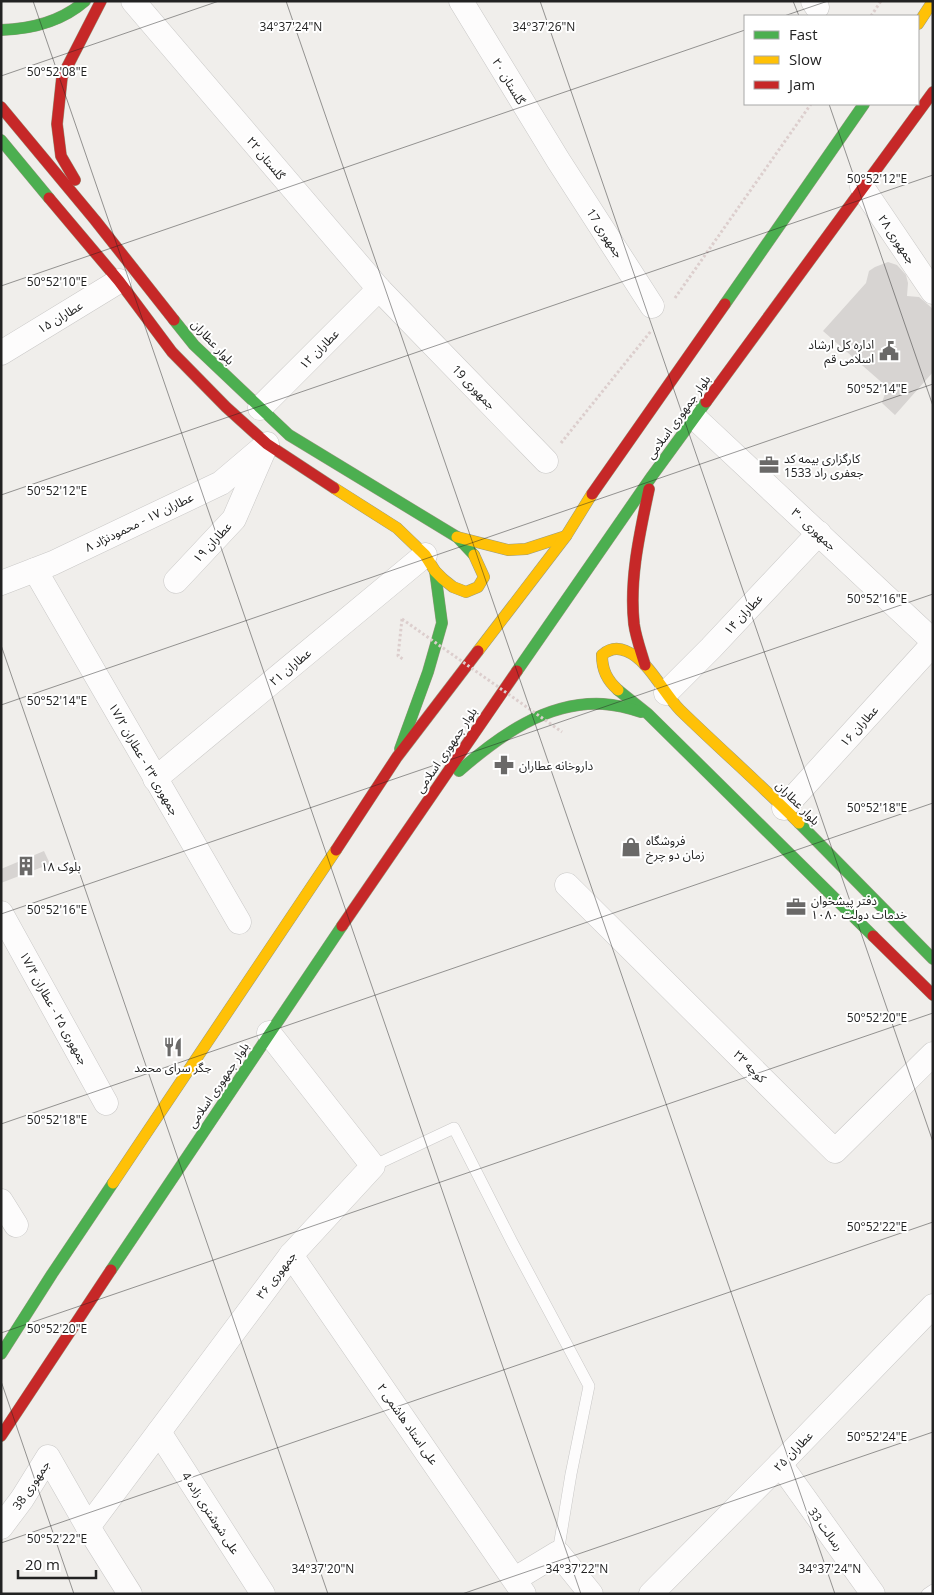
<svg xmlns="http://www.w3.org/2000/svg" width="934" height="1595" font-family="'Open Sans','Noto Sans Arabic',sans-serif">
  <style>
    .building { fill: #d7d4d2 }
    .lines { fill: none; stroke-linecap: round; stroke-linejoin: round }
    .lane-casing { stroke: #c9c8c7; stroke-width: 12 }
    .street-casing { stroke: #c9c8c7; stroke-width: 25 }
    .fast-casing { stroke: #999a82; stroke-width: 12 }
    .slow-casing { stroke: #999a82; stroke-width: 12 }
    .jam-casing { stroke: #999a82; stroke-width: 12 }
    .path { stroke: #dccecd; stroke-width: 3; stroke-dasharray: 2.5 2.5; stroke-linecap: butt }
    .lane { stroke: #fdfcfc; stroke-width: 11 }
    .street { stroke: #fdfcfc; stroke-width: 24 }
    .fast { stroke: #4caf50; stroke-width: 11 }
    .slow { stroke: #ffc107; stroke-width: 11 }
    .jam { stroke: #c62828; stroke-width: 11 }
    .path-bridge { stroke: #dccecd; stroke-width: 3; stroke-dasharray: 2.5 2.5; stroke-linecap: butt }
    .ticks { fill: none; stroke: #222; stroke-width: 1; stroke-opacity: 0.45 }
    .labels { text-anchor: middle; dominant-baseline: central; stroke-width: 4; stroke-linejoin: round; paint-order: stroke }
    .street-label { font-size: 12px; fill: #222; stroke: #fff }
    .poi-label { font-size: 12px; fill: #222; stroke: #fff; text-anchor: start }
    .ticks-label { font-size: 12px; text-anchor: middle; fill: #222; stroke: #fff; stroke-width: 4; stroke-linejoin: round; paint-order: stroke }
  </style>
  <rect width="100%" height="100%" fill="#f0eeeb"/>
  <g class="building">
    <path d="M888 262 897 265 906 275 908 283 907 296 919 297 933 309V372L895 415 882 403 887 387 823 331 866 283 869 271 875 267Z"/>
    <path d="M44 851 50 864 1 883V869Z"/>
  </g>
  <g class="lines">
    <defs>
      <g id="lane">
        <path d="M373 1166 454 1128 512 1242 589 1386 571 1474 558 1553"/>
        <path d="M927 1594 933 1590"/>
      </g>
      <g id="street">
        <path d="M133 1 379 289 546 461"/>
        <path d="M461 1 558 160 652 306"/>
        <path d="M813 1 817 7"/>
        <path d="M862 187 933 292"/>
        <path d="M1 353 119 281"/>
        <path d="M260 408 379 289"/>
        <path d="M695 418 933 641"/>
        <path d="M35 570 239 922"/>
        <path d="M176 581 234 519 264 450"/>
        <path d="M1 583 53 563 221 483 267 444"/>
        <path d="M666 693 711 648 819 533"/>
        <path d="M155 779 425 555"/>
        <path d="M784 808 933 644"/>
        <path d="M567 885 835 1151 933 1054"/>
        <path d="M1 913 106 1103"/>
        <path d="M1 1201 16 1225"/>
        <path d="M291 1255 524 1594"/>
        <path d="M159 1432 263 1594"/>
        <path d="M780 1464 873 1594"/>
        <path d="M1 1527 22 1499 48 1457 88 1527 130 1594"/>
        <path d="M88 1527 291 1255 373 1166 269 1033"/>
        <path d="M515 1579 558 1553 591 1594"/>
        <path d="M651 1594 780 1464 933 1306"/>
      </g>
      <g id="fast">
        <path d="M1 30C32 29 61 22 85 1"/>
        <path d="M1 140 49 198"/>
        <path d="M725 304 864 104"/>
        <path d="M174 320 194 345 289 435 457 537 474 555"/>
        <path d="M517 671 652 476 706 402"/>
        <path d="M618 690 648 714 873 936"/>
        <path d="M400 749 428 672 442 623 435 571"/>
        <path d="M459 771C499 736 547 701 603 704 616 705 629 708 641 712"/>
        <path d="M799 823 933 959"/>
        <path d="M111 1270 342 926"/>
        <path d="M1 1354 52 1274 113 1183"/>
      </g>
      <g id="slow">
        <path d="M918 24 933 1"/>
        <path d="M334 488 397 528 425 555 435 571 443 579 453 587 466 592 478 587 484 577 474 555"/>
        <path d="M457 537 508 550 526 549 566 536"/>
        <path d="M478 651 566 536 592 494"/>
        <path d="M618 690C607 680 602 670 602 655 609 649 617 647 626 651 649 660 663 693 680 710 719 748 760 784 799 823"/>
        <path d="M113 1183 336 850"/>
      </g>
      <g id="jam">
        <path d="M1 107 95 220 174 320"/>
        <path d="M75 180 61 156 57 124 62 77 101 1"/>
        <path d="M49 198 119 281 172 352 226 407 267 444 334 488"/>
        <path d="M706 402 933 92"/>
        <path d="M592 494 725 304"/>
        <path d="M645 665C641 651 636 638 634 624 629 579 640 532 649 489"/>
        <path d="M336 850 397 757 478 651"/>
        <path d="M342 926 517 671"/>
        <path d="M873 936 933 995"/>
        <path d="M1 1436 111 1270"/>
      </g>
    </defs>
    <use href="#lane" class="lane-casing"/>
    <use href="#street" class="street-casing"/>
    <use href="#fast" class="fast-casing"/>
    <use href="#slow" class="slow-casing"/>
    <use href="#jam" class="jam-casing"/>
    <g class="path">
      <path d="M871 16 881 1"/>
      <path d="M675 298 811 104"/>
      <path d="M561 443 651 331"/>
      <path d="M402 619 398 656 403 659"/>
    </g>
    <use href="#lane" class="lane"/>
    <use href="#street" class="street"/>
    <use href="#fast" class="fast"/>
    <use href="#slow" class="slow"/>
    <use href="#jam" class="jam"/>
    <path class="path-bridge" d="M402 619 562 732"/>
  </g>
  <path class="ticks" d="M33 1 581 1594M286 1 835 1594M540 1 933 1142M793 1 799 16M784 16 828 1M1 76 219 1M829 104 933 406M1 286 745 30M1 495 933 175M1 645 328 1594M1 705 933 384M1 914 933 594M1 1124 933 803M1 1333 933 1013M1 1381 74 1594M1 1543 933 1222M462 1594 933 1432"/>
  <defs>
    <symbol id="civic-bare" viewBox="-9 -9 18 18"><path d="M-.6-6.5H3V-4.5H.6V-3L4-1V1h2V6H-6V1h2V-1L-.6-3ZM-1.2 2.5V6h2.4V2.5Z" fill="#6a6968" stroke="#fff" stroke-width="2.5" paint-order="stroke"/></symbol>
    <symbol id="office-bare" viewBox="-9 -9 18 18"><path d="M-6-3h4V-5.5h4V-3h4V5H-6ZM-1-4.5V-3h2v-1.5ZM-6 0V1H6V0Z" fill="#6a6968" stroke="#fff" stroke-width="2.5" paint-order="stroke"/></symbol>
    <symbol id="pharmacy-bare" viewBox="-9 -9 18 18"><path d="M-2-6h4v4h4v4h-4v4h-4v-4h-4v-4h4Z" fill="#6a6968" stroke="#fff" stroke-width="2.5" paint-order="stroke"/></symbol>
    <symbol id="shop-bare" viewBox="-9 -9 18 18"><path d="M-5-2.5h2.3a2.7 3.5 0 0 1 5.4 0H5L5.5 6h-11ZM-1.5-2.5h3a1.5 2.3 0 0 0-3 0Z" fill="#6a6968" stroke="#fff" stroke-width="2.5" paint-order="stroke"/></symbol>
    <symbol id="building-bare" viewBox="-9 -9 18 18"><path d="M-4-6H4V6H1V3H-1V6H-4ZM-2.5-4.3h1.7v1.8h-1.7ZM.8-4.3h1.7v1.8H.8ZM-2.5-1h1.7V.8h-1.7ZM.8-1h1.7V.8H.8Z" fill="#6a6968" stroke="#fff" stroke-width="2.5" paint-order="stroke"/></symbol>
    <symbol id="restaurant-bare" viewBox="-9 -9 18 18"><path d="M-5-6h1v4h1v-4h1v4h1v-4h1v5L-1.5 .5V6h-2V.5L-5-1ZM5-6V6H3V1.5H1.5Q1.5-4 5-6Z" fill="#6a6968" stroke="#fff" stroke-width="2.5" paint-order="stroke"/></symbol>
  </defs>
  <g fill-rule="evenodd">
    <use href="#civic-bare" x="875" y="337" width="28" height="28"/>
    <use href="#office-bare" x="755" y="451" width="28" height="28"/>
    <use href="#pharmacy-bare" x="490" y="751" width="28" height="28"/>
    <use href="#shop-bare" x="617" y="833" width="28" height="28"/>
    <use href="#building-bare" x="12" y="852" width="28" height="28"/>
    <use href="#office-bare" x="782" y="893" width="28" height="28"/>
    <use href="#restaurant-bare" x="159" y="1033" width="28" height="28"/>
  </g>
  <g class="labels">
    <g class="street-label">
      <text transform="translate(509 81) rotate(59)">گلستان ۲۰</text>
      <text transform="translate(266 158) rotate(50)">گلستان ۲۲</text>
      <text transform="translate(605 233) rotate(57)">جمهوری 17</text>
      <text transform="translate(897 239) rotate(56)">جمهوری ۲۸</text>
      <text transform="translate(60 317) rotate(-31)">عطاران ۱۵</text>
      <text transform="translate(213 342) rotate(47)">بلوار عطاران</text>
      <text transform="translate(319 349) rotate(-45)">عطاران ۱۲</text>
      <text transform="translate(474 387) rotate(46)">جمهوری 19</text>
      <text transform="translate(678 417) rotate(-54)">بلوار جمهوری اسلامی</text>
      <text transform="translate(139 522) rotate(-26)">عطاران ۱۷ - محمودنژاد ۸</text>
      <text transform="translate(814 529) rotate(43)">جمهوری ۳۰</text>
      <text transform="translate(212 542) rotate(-47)">عطاران ۱۹</text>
      <text transform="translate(743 614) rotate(-47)">عطاران ۱۴</text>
      <text transform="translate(290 667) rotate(-40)">عطاران ۲۱</text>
      <text transform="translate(859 726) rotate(-48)">عطاران ۱۶</text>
      <text transform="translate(446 750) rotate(-56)">بلوار جمهوری اسلامی</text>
      <text transform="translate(144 759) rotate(60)">جمهوری ۲۳ - عطاران ۱۷/۲</text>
      <text transform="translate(798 803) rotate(45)">بلوار عطاران</text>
      <text transform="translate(54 1008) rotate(61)">جمهوری ۲۵ - عطاران ۱۷/۴</text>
      <text transform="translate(750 1066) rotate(45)">کوچه ۲۳</text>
      <text transform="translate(218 1085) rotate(-56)">بلوار جمهوری اسلامی</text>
      <text transform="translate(276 1275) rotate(-52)">جمهوری ۳۶</text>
      <text transform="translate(408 1424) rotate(55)">علی استاد هاشمی ۲</text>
      <text transform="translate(793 1451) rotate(-46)">عطاران ۲۵</text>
      <text transform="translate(31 1485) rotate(-56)">جمهوری 38</text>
      <text transform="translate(211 1513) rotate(57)">علی شوشتری زاده 4</text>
      <text transform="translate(826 1529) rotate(54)">رسالت 33</text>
    </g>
    <g class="poi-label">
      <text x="874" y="344" text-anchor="end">اداره کل ارشاد<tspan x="874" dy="14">اسلامی قم</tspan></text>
      <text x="784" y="458">کارگزاری بیمه کد<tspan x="784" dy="14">1533 جعفری راد</tspan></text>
      <text x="519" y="765">داروخانه عطاران</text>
      <text x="646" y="840">فروشگاه<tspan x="646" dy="14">زمان دو چرخ</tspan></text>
      <text x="41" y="866">بلوک ۱۸</text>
      <text x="811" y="900">دفتر پیشخوان<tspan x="811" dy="14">خدمات دولت ۱۰۸۰</tspan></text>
      <text x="173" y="1067" text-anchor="middle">جگر سرای محمد</text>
    </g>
  </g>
  <g class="ticks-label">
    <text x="291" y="31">34°37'24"N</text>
    <text x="544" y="31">34°37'26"N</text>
    <text x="57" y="76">50°52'08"E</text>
    <text x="877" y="183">50°52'12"E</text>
    <text x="57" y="286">50°52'10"E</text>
    <text x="877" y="393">50°52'14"E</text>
    <text x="57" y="495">50°52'12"E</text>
    <text x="877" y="603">50°52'16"E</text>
    <text x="57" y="705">50°52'14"E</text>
    <text x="877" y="812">50°52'18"E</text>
    <text x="57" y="914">50°52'16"E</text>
    <text x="877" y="1022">50°52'20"E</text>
    <text x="57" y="1124">50°52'18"E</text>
    <text x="877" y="1231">50°52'22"E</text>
    <text x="57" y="1333">50°52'20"E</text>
    <text x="877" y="1441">50°52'24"E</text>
    <text x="57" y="1543">50°52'22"E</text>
    <text x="323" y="1573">34°37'20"N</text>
    <text x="577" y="1573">34°37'22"N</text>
    <text x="830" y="1573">34°37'24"N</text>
  </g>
  <rect width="934" height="1595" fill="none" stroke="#222222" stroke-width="5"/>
  <rect x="744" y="15" width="175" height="90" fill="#ffffff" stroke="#a7a7a7"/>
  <rect x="754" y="31" width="25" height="8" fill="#4caf50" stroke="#a7a7a7"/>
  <text x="789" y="40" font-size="15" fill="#222222">Fast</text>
  <rect x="754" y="56" width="25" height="8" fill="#ffc107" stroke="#a7a7a7"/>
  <text x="789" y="65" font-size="15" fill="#222222">Slow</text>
  <rect x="754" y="81" width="25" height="8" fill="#c62828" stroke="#a7a7a7"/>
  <text x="789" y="90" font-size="15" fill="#222222">Jam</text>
  <path d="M18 1570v8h78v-8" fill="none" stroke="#222222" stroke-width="2.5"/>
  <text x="25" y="1570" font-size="15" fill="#222222" stroke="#ffffff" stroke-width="4" paint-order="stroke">20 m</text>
</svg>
